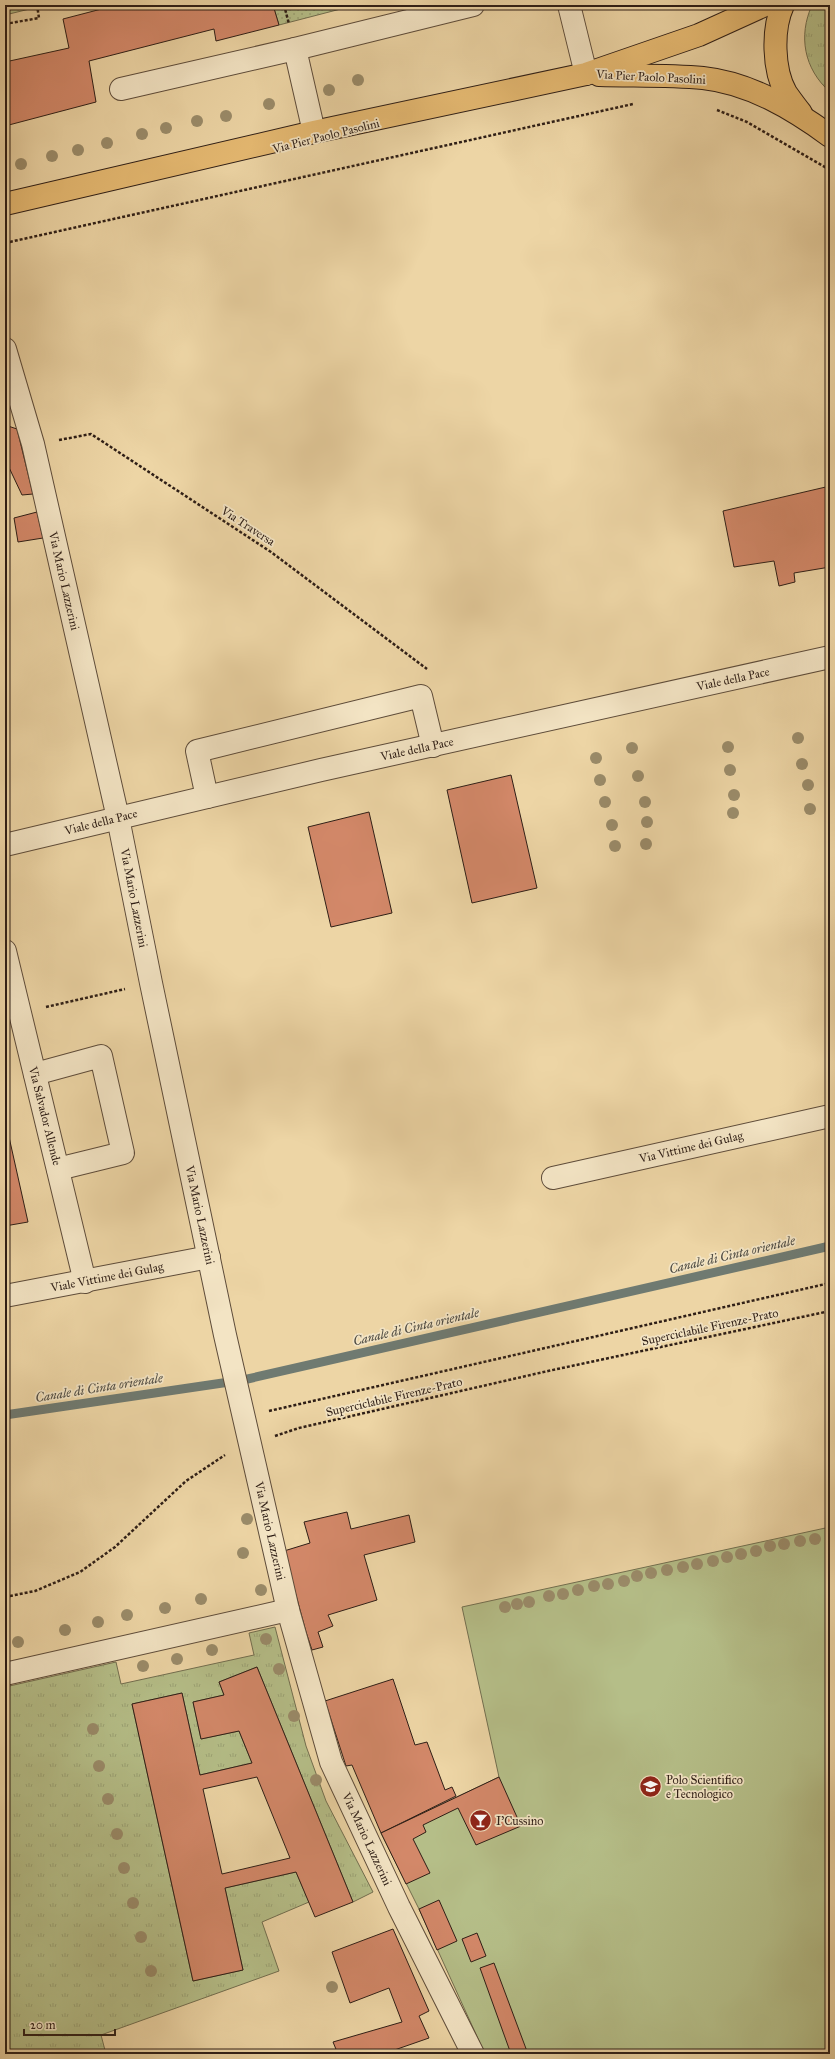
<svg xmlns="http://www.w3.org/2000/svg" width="835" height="2059" font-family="'IM FELL Great Primer',serif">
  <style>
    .grass { fill: url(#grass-tufts); stroke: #726e4f }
    .park { fill: url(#park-dots); stroke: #726e4f }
    .pitch { fill: #b5be88; stroke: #726e4f }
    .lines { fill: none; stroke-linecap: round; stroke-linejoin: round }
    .stream { stroke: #6f7a71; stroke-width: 9 }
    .building { fill: #d38869; stroke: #2e1e16; fill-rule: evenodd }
    .minor-casing { stroke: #5e4c3a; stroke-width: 24 }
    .major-casing { stroke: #2e1e16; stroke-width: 24 }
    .path { stroke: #2e1e16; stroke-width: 2.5; stroke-dasharray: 3 2; stroke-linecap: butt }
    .minor { stroke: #f3e4c4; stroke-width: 22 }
    .major { stroke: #e6ba72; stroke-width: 22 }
    .tree { fill: #9a8b69 }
    .labels { text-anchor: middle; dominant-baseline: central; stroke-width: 3.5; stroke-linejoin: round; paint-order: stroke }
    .street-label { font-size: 12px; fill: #2e1e16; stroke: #f3e4c4 }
    .poi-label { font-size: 12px; fill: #2e1e16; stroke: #f3e4c4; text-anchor: start }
    .water-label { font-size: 13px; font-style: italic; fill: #4f4c44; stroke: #f3e4c4 }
  </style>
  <defs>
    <pattern id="grass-tufts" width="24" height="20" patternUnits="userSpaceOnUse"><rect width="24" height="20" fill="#b5be88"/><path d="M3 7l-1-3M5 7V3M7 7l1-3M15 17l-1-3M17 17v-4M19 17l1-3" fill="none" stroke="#9ca375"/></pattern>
    <pattern id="park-dots" width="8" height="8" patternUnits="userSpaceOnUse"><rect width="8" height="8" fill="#b5be88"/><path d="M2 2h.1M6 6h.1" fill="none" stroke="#9ca375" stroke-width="1.8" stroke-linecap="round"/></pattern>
  </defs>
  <rect width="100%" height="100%" fill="#edd5a5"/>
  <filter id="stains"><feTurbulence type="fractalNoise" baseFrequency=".005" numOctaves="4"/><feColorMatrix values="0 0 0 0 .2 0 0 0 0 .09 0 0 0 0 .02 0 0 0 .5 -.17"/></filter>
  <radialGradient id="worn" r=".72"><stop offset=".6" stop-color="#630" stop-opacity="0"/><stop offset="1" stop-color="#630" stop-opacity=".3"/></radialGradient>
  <g class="grass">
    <path d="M812 5H830V92C804 69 798 36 812 5Z"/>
    <path d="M275 1627 306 1746 326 1801 373 1892 353 1902 257 1667 219 1682 224 1695 193 1702 201 1739 239 1731 252 1763 200 1775 182 1693 132 1704 193 1981 243 1970 225 1888 296 1872 309 1902 262 1922 279 1971 101 2035 106 2054H5V1687L116 1662 121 1684 254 1655 249 1633Z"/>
  </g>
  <g class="park">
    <path d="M5 5H46L5 15Z"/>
    <path d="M273 5H356L279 25Z"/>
  </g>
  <path class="pitch" d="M830 1527V2054H485L419 1909 381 1833 499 1777 462 1607Z"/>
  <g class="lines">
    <path class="stream" d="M5 1415 243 1380 830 1246"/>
  </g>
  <g class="building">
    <path d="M113 5H273L279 25 216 41 214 29 89 61 96 102 5 126V62L69 48 63 19 113 6Z"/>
    <path d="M5 425 17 429 33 494 22 495 5 459Z"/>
    <path d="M830 486V567L794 573 795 582 779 586 774 561 734 567 723 511Z"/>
    <path d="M37 512 43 538 18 542 14 518Z"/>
    <path d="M511 775 537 888 472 903 447 790Z"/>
    <path d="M369 812 392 913 331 927 308 827Z"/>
    <path d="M5 1119 28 1222 5 1226Z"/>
    <path d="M347 1512 351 1529 409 1515 415 1542 364 1555 377 1600 328 1615 333 1626 318 1632 323 1647 312 1650 306 1632 284 1551 310 1543 304 1522Z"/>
    <path d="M257 1667 353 1902 315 1917 296 1872 225 1888 243 1970 193 1981 132 1704 182 1693 200 1775 252 1763 239 1731 201 1739 193 1702 224 1695 219 1682ZM257 1777 290 1858 222 1874 203 1789Z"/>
    <path d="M393 1679 415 1745 427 1742 445 1790 452 1787 456 1796 381 1833 352 1765 346 1766 325 1701Z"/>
    <path d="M499 1777 521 1826 476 1845 458 1808 423 1825 426 1832 413 1839 430 1873 406 1884 381 1833Z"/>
    <path d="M439 1900 457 1941 437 1950 419 1909Z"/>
    <path d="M393 1929 429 2011 419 2016 429 2038 383 2054H338L333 2042 402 2022 389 1988 350 2003 332 1952Z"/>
    <path d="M477 1933 486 1956 471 1962 462 1939Z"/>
    <path d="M494 1963 528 2054H511L480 1968Z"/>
  </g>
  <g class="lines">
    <defs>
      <g id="minor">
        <path d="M569 5 586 74"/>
        <path d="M121 89 295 49"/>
        <path d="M314 132 295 49 473 5"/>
        <path d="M5 349 33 444 118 818 151 983 225 1335 288 1610 331 1762 399 1907 473 2054"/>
        <path d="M207 797 197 751 421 696 433 746"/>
        <path d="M5 845 321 770 830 657"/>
        <path d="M5 951 85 1282"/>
        <path d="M35 1074 101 1056 123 1153 58 1169"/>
        <path d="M553 1178 830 1116"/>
        <path d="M5 1296 209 1257"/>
        <path d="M5 1674 288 1610"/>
      </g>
      <g id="major">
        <path d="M783 5C772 29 773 70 786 93 791 100 796 107 801 113"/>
        <path d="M599 75C634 76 669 75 703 78 750 83 793 109 830 136"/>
        <path d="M5 204 314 132 586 74 699 35 765 5"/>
      </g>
    </defs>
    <use href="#minor" class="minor-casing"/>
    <use href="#major" class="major-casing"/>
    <g class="path">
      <path d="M284 5 289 24"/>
      <path d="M5 24 39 18 37 5"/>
      <path d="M717 110 747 122 830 170"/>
      <path d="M5 243 633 104"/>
      <path d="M59 440 91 434 271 552 427 669"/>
      <path d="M46 1007 125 989"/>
      <path d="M269 1411 830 1283"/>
      <path d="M275 1436 299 1428 548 1371 830 1311"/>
      <path d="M5 1597 35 1591 80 1572 115 1547 186 1481 225 1455"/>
    </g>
    <use href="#minor" class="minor"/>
    <use href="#major" class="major"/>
  </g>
  <g class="tree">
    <circle cx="358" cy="80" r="6"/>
    <circle cx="329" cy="90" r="6"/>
    <circle cx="269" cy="104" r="6"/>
    <circle cx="226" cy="116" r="6"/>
    <circle cx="197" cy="121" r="6"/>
    <circle cx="166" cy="128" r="6"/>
    <circle cx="142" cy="134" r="6"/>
    <circle cx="107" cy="143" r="6"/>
    <circle cx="78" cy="150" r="6"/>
    <circle cx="52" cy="156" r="6"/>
    <circle cx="21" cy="164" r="6"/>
    <circle cx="798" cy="738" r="6"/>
    <circle cx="728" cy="747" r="6"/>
    <circle cx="632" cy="748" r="6"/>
    <circle cx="596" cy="758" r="6"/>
    <circle cx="802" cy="764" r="6"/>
    <circle cx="730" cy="770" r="6"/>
    <circle cx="638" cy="776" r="6"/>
    <circle cx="600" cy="780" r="6"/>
    <circle cx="808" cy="785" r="6"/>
    <circle cx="734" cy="795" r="6"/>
    <circle cx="605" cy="802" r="6"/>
    <circle cx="645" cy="802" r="6"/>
    <circle cx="810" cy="809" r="6"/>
    <circle cx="733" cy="813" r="6"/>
    <circle cx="647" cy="822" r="6"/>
    <circle cx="612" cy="825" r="6"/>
    <circle cx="646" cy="844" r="6"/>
    <circle cx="615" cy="846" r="6"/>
    <circle cx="247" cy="1519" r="6"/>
    <circle cx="815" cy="1539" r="6"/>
    <circle cx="800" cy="1541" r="6"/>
    <circle cx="784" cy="1544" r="6"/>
    <circle cx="770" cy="1546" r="6"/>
    <circle cx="756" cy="1551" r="6"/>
    <circle cx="243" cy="1553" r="6"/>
    <circle cx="741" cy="1554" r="6"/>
    <circle cx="727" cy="1557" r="6"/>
    <circle cx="713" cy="1561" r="6"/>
    <circle cx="697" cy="1564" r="6"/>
    <circle cx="683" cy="1567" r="6"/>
    <circle cx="667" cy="1570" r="6"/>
    <circle cx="651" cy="1573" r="6"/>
    <circle cx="637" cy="1576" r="6"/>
    <circle cx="624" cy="1581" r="6"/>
    <circle cx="608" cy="1584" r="6"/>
    <circle cx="594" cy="1586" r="6"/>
    <circle cx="261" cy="1590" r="6"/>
    <circle cx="578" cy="1590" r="6"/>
    <circle cx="563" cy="1594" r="6"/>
    <circle cx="549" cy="1596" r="6"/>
    <circle cx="201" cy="1599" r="6"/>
    <circle cx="529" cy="1602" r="6"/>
    <circle cx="517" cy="1604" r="6"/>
    <circle cx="505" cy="1607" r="6"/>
    <circle cx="165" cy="1608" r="6"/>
    <circle cx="127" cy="1615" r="6"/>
    <circle cx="98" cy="1622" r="6"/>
    <circle cx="65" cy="1630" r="6"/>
    <circle cx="266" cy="1639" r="6"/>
    <circle cx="18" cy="1642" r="6"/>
    <circle cx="212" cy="1650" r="6"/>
    <circle cx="177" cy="1659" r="6"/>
    <circle cx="143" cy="1666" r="6"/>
    <circle cx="279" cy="1669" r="6"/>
    <circle cx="294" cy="1716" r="6"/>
    <circle cx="93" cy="1729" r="6"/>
    <circle cx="99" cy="1766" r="6"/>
    <circle cx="316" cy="1780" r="6"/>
    <circle cx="108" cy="1799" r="6"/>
    <circle cx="117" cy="1834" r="6"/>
    <circle cx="124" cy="1868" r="6"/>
    <circle cx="133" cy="1903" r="6"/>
    <circle cx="141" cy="1937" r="6"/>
    <circle cx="151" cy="1971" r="6"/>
    <circle cx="332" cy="1987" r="6"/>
  </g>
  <defs>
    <symbol id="university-disc" viewBox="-11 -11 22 22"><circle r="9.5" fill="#8f2418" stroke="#f3e4c4"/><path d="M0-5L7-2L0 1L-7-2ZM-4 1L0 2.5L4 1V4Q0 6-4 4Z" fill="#fff"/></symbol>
    <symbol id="bar-disc" viewBox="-11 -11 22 22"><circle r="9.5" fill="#8f2418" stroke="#f3e4c4"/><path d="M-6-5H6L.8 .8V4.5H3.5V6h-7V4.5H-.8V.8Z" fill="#fff"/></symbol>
  </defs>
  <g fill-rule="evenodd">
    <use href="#university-disc" x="638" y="1774" width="25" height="25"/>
    <use href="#bar-disc" x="468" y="1808" width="25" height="25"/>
  </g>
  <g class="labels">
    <g class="street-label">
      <text transform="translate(651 77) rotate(3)">Via Pier Paolo Pasolini</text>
      <text transform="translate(326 136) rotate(-14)">Via Pier Paolo Pasolini</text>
      <text transform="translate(248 526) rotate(33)">Via Traversa</text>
      <text transform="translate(64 581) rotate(77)">Via Mario Lazzerini</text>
      <text transform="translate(733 679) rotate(-12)">Viale della Pace</text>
      <text transform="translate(417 749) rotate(-12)">Viale della Pace</text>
      <text transform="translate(101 822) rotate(-14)">Viale della Pace</text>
      <text transform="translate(134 898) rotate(79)">Via Mario Lazzerini</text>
      <text transform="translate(45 1116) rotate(76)">Via Salvador Allende</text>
      <text transform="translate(691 1147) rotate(-13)">Via Vittime dei Gulag</text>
      <text transform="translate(200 1215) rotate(78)">Via Mario Lazzerini</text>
      <text transform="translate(107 1277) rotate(-11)">Viale Vittime dei Gulag</text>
      <text transform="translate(710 1327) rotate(-12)">Superciclabile Firenze-Prato</text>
      <text transform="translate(394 1397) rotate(-13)">Superciclabile Firenze-Prato</text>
      <text transform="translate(270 1531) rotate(77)">Via Mario Lazzerini</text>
      <text transform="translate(367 1839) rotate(65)">Via Mario Lazzerini</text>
    </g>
    <g class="poi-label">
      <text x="666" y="1780">Polo Scientifico<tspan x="666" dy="14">e Tecnologico</tspan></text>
      <text x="496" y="1821">I'Cussino</text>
    </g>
    <g class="water-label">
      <text transform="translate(732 1255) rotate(-13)">Canale di Cinta orientale</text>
      <text transform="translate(416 1327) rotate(-13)">Canale di Cinta orientale</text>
      <text transform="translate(99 1388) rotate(-9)">Canale di Cinta orientale</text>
    </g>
  </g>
  <rect width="835" height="2059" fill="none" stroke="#edd5a5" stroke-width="20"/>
  <rect x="6" y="6" width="823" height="2047" fill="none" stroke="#2e1e16" stroke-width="2"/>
  <rect x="10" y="10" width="815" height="2039" fill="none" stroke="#2e1e16"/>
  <path d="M24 2029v6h91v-6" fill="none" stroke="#2e1e16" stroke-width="2"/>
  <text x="30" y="2029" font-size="12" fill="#2e1e16" stroke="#f3e4c4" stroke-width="3" paint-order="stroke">20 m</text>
  <rect width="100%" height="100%" filter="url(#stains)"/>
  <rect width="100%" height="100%" fill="url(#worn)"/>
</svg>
